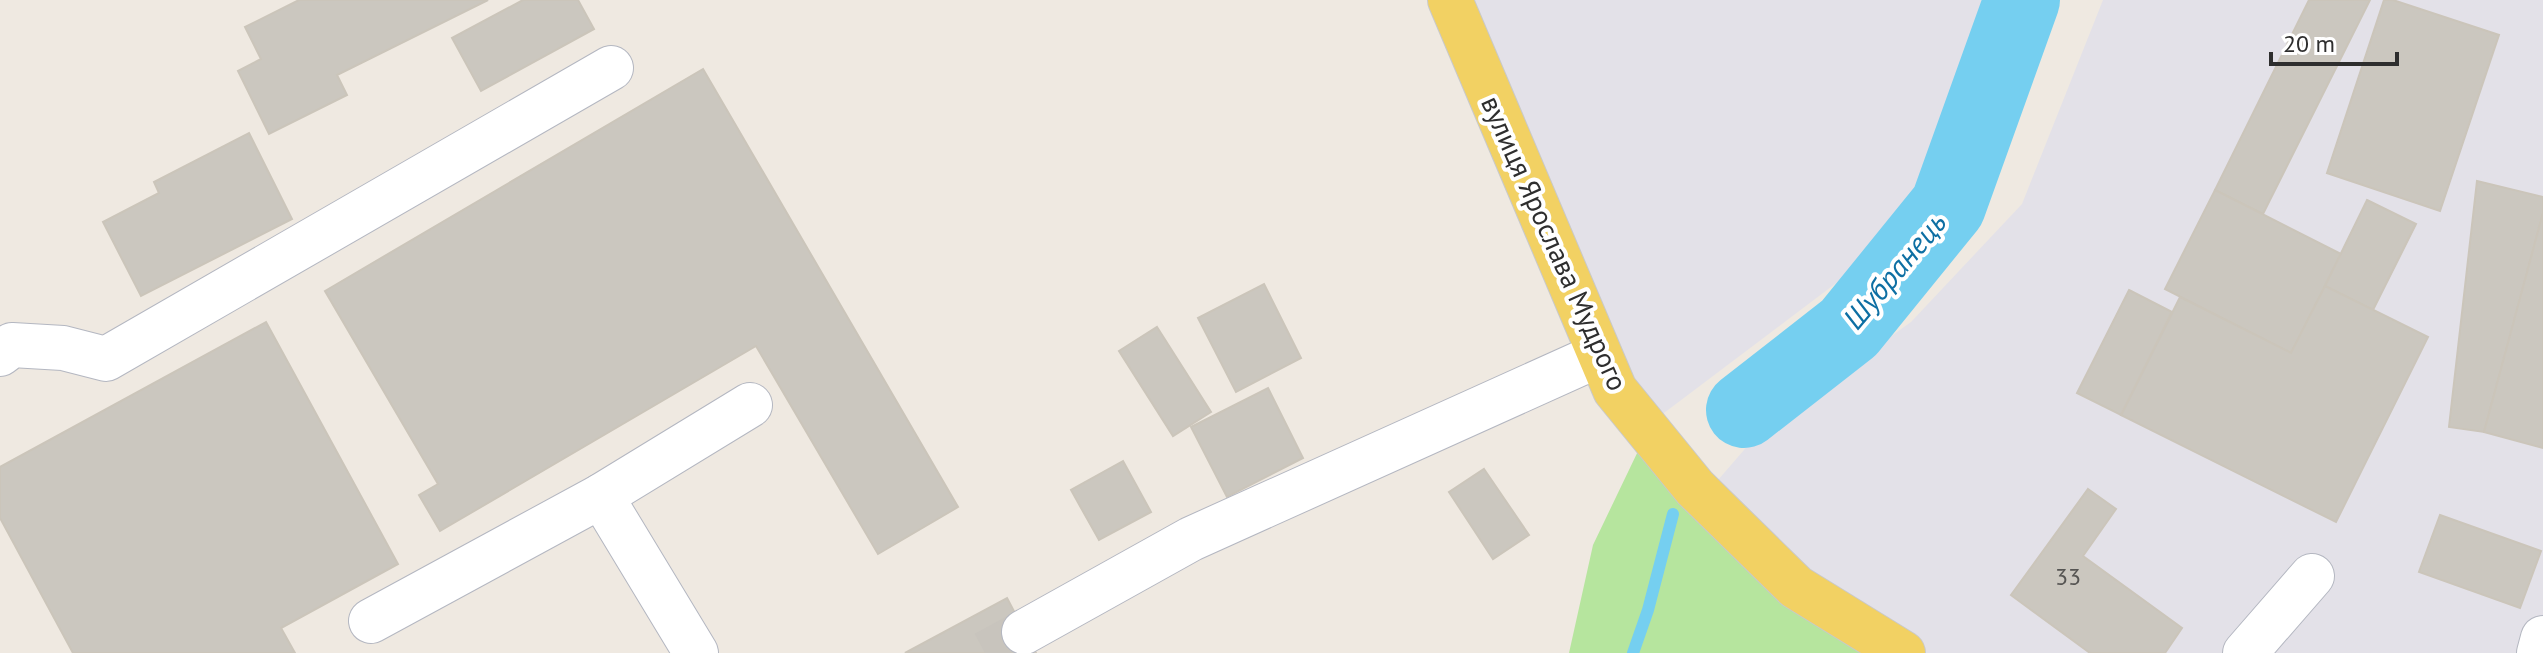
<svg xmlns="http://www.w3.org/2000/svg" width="2543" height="653" font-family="'PT Sans',sans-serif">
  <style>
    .industrial { fill: #e3e1e8 }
    .green { fill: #b6e59e }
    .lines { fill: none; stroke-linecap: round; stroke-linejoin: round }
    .stream { stroke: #75cff0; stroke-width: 12 }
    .river { stroke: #75cff0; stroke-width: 76 }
    .building { fill: #cbc7bf; stroke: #cbc5ba; stroke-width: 2 }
    .minor-tunnel { stroke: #c8c4bd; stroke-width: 44; stroke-dasharray: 44 22; stroke-linecap: butt }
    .minor-casing { stroke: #b4b7c1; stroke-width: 46 }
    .major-casing { stroke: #c9c9c9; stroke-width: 46 }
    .minor { stroke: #fff; stroke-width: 44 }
    .major { stroke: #f2d163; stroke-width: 44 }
    .labels { text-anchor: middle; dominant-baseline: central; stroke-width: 8; stroke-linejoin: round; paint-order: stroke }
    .number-label { font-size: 24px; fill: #555452 }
    .street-label { font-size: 28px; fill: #2e2e2e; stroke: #fff }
    .water-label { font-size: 30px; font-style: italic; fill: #0d6fa3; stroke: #fff }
  </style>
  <rect width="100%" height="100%" fill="#efe9e1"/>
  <g class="industrial">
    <path d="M1463 0H1986L1931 164 1872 256 1652 422Z"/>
    <path d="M2103 0H2543V653H1916L1800 583 1712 487 1763 428 1911 322 2022 204Z"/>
  </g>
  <path class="green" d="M1652 422 1800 583 1916 653H1569L1593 545Z"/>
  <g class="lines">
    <path class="stream" d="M1633 653 1648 610 1673 514"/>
    <path class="river" d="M1744 410 1849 328 1948 206 2022 0"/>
  </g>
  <g class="building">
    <path d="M299 0H488L337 75 347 95 269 134 238 71 261 59 245 27Z"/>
    <path d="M523 0H578L594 29 481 91 452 38Z"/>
    <path d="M2309 0H2370L2263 214 2215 190Z"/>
    <path d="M2384 0H2393L2499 35 2440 211 2327 173Z"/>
    <path d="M703 69 958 507 878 554 756 346 440 531 419 495 438 484 325 291Z"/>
    <path d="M249 133 292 219 141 296 103 222 159 193 154 182Z"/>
    <path d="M2477 181 2543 197V213L2484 432 2449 427Z"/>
    <path d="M2215 190 2341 254 2291 353 2165 289Z"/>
    <path d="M2367 200 2416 224 2373 310 2325 286Z"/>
    <path d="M2543 213V448L2484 432Z"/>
    <path d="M1264 284 1301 358 1236 392 1198 318Z"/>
    <path d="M2325 286 2428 337 2336 522 2121 415 2180 297 2291 353Z"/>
    <path d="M2129 290 2172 312 2121 415 2077 393Z"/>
    <path d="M266 322 398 564 281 628 295 653H73L0 518V467Z"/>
    <path d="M1157 327 1211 412 1173 436 1119 351Z"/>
    <path d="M1268 388 1303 458 1227 497 1191 427Z"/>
    <path d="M1123 461 1151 512 1099 540 1071 490Z"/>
    <path d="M1484 469 1529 535 1493 559 1449 492Z"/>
    <path d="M2088 489 2116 509 2083 556 2182 628 2165 653H2090L2011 595Z"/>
    <path d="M2440 515 2541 551 2520 608 2419 572Z"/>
    <path d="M1007 598 1036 653H905Z"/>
  </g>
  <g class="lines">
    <path class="minor-tunnel" d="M985 653 1024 632"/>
    <defs>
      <g id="minor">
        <path d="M0 354 12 345 63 348 106 359 611 68"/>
        <path d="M601 496 696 653"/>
        <path d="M371 621 601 496 750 405"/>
        <path d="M1024 632 1191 539 1599 355"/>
        <path d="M2245 653 2312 576"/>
        <path d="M2539 653 2543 638"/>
      </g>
      <path id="major" d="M1450 0 1615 390 1695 488 1796 587 1903 653"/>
    </defs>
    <use href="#minor" class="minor-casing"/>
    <use href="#major" class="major-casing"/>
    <use href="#minor" class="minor"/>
    <use href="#major" class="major"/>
  </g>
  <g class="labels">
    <g class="number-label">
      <text x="2068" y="576">33</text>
    </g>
    <g class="street-label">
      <text transform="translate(1555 243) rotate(66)">вулиця Ярослава Мудрого</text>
    </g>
    <g class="water-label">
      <text transform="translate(1894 270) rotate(-50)">Шубранець</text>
    </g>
  </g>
  <path d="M2271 52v12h126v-12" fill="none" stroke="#2e2e2e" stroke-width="4"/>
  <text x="2283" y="52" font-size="24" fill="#2e2e2e" stroke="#ffffff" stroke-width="6" paint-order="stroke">20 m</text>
</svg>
